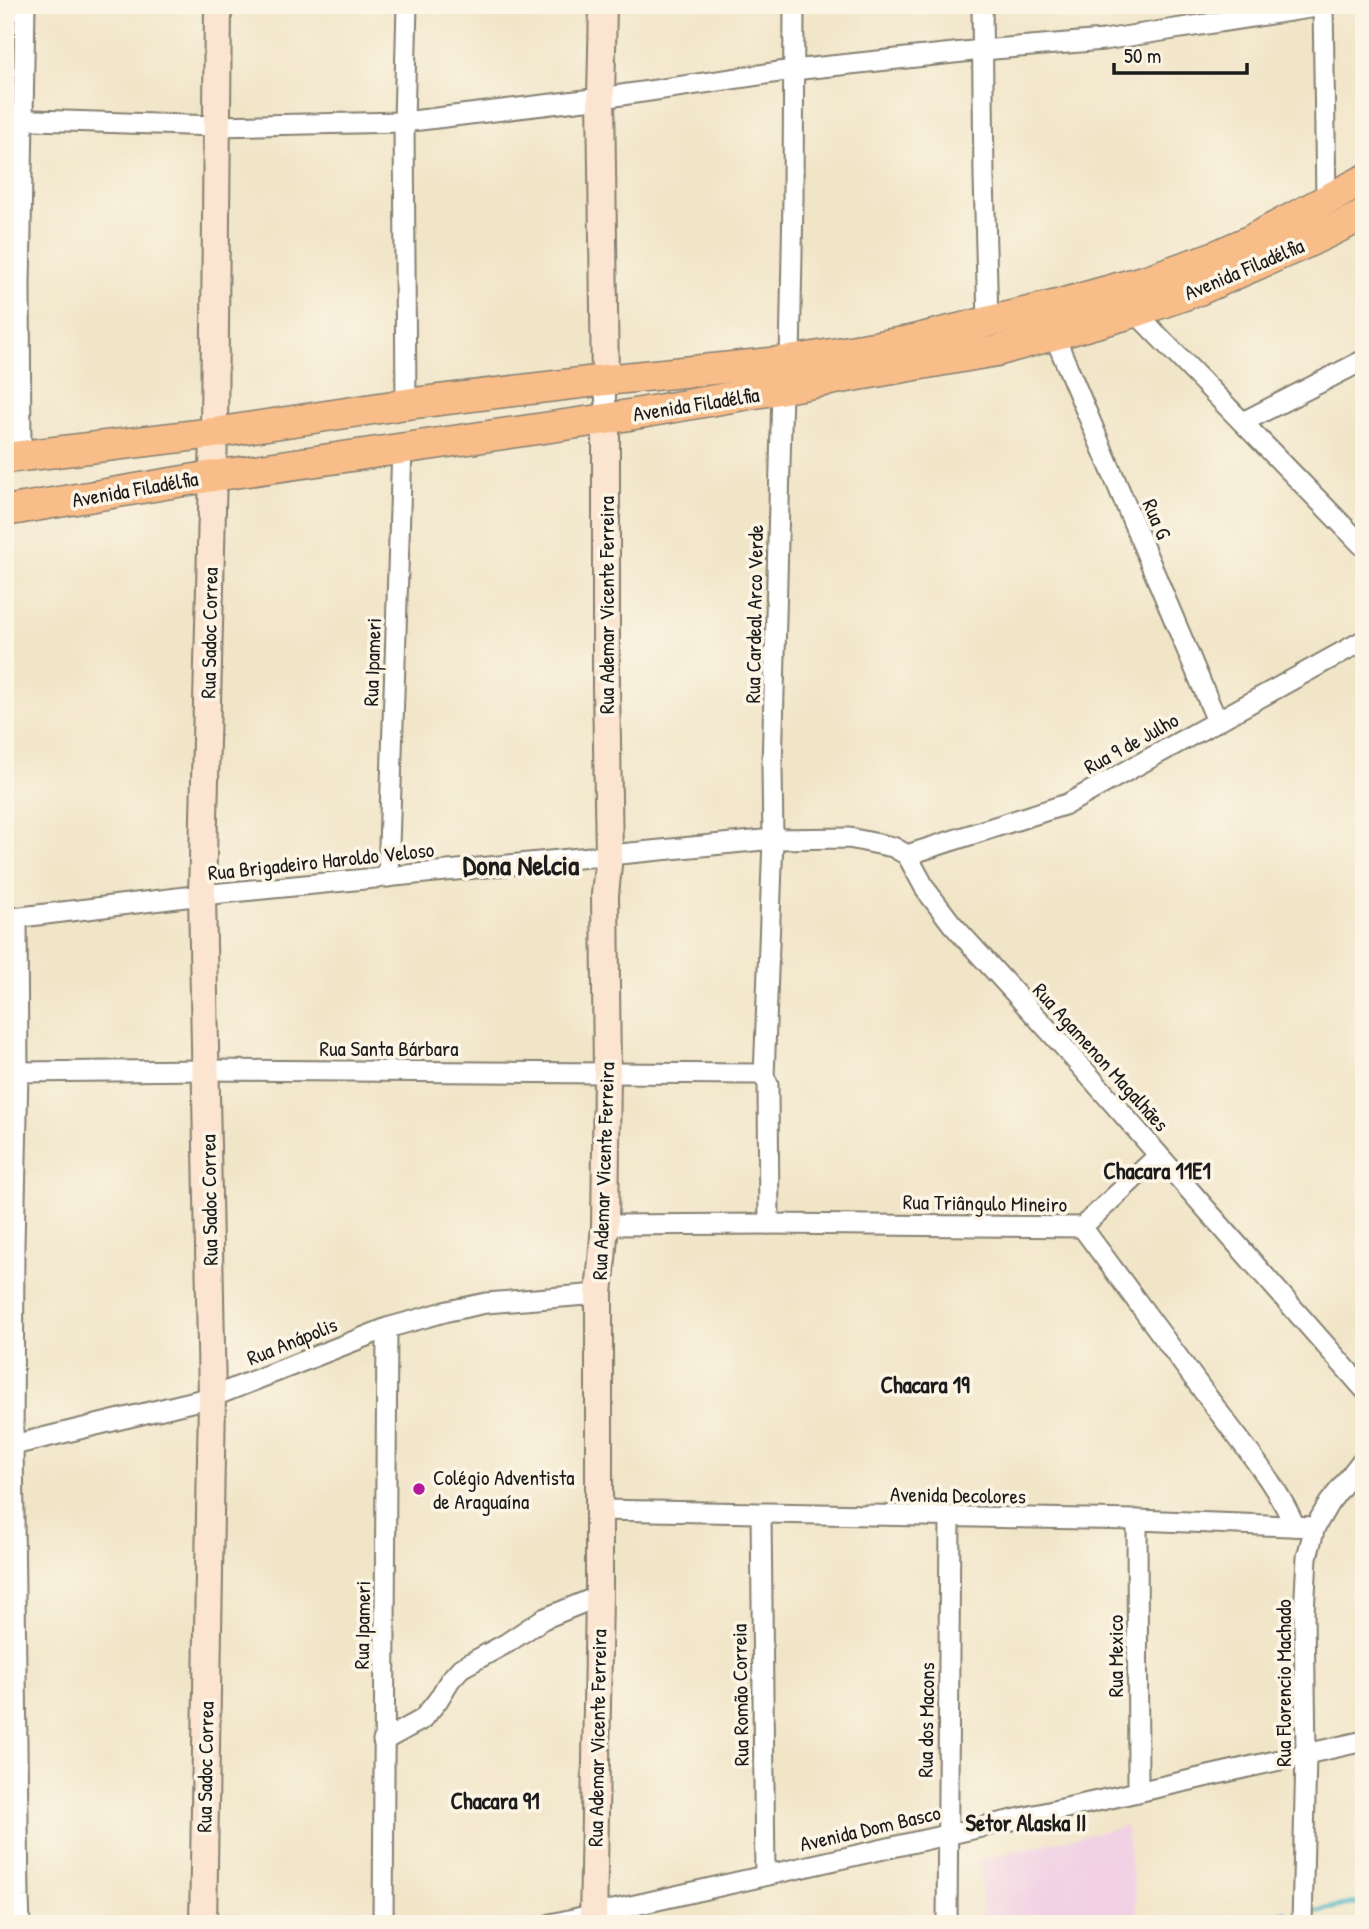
<svg xmlns="http://www.w3.org/2000/svg" width="1369" height="1929" font-family="'Patrick Hand',sans-serif">
  <style>
    .built { fill: #f1d0e4 }
    .lines { fill: none; stroke-linecap: round; stroke-linejoin: round }
    .stream { stroke: #47b4c2; stroke-width: 5 }
    .street-casing { stroke: #868072; stroke-width: 23 }
    .secondary-casing { stroke: #868072; stroke-width: 30 }
    .primary-casing { stroke: #868072; stroke-width: 33 }
    .street { stroke: #fff; stroke-width: 19 }
    .secondary { stroke: #fce5d0; stroke-width: 26 }
    .primary { stroke: #f8bd89; stroke-width: 30 }
    .poi-dot { fill: #b5179e; stroke: #fcf5e5; stroke-width: 2.5 }
    .labels { text-anchor: middle; dominant-baseline: central; stroke-width: 7; stroke-linejoin: round; paint-order: stroke }
    .street-label { font-size: 21px; fill: #1c1c1c; stroke: #fcf5e5 }
    .poi-label { font-size: 21px; fill: #1c1c1c; stroke: #fcf5e5; text-anchor: start }
    .neighbourhood-label { font-size: 23px; font-weight: bold; fill: #1c1c1c; stroke: #fcf5e5 }
    .district-label { font-size: 28px; font-weight: bold; fill: #1c1c1c; stroke: #fcf5e5 }
  </style>
  <rect width="100%" height="100%" fill="#fcf5e5"/>
  <filter id="ink" filterUnits="userSpaceOnUse"><feTurbulence type="fractalNoise" baseFrequency=".0143" numOctaves="2"/><feDisplacementMap in="SourceGraphic" scale="14" xChannelSelector="R" yChannelSelector="G"/><feConvolveMatrix kernelMatrix="1 2 1 2 8 2 1 2 1" color-interpolation-filters="sRGB"/></filter>
  <filter id="wash" filterUnits="userSpaceOnUse"><feTurbulence type="fractalNoise" baseFrequency=".00686" numOctaves="4" result="noise"/><feDisplacementMap in="SourceGraphic" scale="28" xChannelSelector="R" yChannelSelector="G"/><feGaussianBlur stdDeviation="1.57" result="paint"/><feColorMatrix in="noise" values="0 0 0 0 0 0 0 0 0 0 0 0 0 0 0 0 0 1.4 0 .05"/><feComposite in="paint" operator="in"/></filter>
  <g filter="url(#wash)">
    <rect width="100%" height="100%" fill="#f1e5c8"/>
    <path class="built" d="M1126 1826 1138 1917 1098 1924H983L979 1859Z"/>
    <g class="lines">
      <g class="stream">
        <path d="M1318 1911 1364 1901"/>
        <path d="M1224 1924 1286 1913"/>
      </g>
    </g>
  </g>
  <g filter="url(#ink)">
    <g class="lines">
      <defs>
        <g id="street">
          <path d="M982 5 984 177 988 321"/>
          <path d="M1323 5 1326 199"/>
          <path d="M5 119 216 126 404 122 601 98 793 70 982 50 1104 40 1323 6"/>
          <path d="M1135 312 1364 547"/>
          <path d="M1054 335 1217 721"/>
          <path d="M790 361 793 198 794 5"/>
          <path d="M605 380 606 419"/>
          <path d="M406 404 404 122 407 5"/>
          <path d="M1243 422 1364 360"/>
          <path d="M21 455 20 285 25 5"/>
          <path d="M907 855 1067 804 1364 640"/>
          <path d="M388 877 402 448"/>
          <path d="M17 918 18 1072 14 1245 13 1444 19 1897 20 1924"/>
          <path d="M5 919 202 895 773 839 849 838 893 847 907 855 926 890 952 924 1063 1046 1364 1389"/>
          <path d="M6 1076 18 1072 206 1070 758 1074 764 1077 768 1084 769 1224"/>
          <path d="M764 1077 773 839 772 768 782 390"/>
          <path d="M605 1225 769 1224 1082 1227C1126 1287 1171 1347 1215 1407 1244 1447 1274 1480 1295 1526"/>
          <path d="M1082 1227 1158 1156"/>
          <path d="M5 1447 212 1397 387 1328 448 1311 486 1303 599 1294"/>
          <path d="M600 1510 1137 1520 1315 1527"/>
          <path d="M761 1514 765 1875"/>
          <path d="M1137 1520 1138 1792"/>
          <path d="M383 1741 423 1719 438 1700 450 1680 461 1668 507 1643 543 1619 599 1596"/>
          <path d="M383 1924 387 1328"/>
          <path d="M551 1924 1364 1741"/>
          <path d="M947 1924 950 1517"/>
          <path d="M1302 1924 1306 1754 1304 1613 1307 1557 1315 1527 1329 1503 1364 1458"/>
        </g>
        <g id="secondary">
          <path d="M603 5 601 98 605 380"/>
          <path d="M203 1924 212 1397 202 895 214 433 218 5"/>
          <path d="M593 1924 599 1596V1294L605 1225 607 1073 605 895 609 855 606 687V419"/>
        </g>
        <g id="primary">
          <path d="M5 458 214 433 406 404 605 380 790 361 909 341 1061 304 1147 280 1213 257 1247 242 1364 180"/>
          <path d="M5 511 213 476 606 419 996 351 1135 312 1199 290 1306 243 1364 215"/>
        </g>
      </defs>
      <use href="#street" class="street-casing"/>
      <use href="#secondary" class="secondary-casing"/>
      <use href="#primary" class="primary-casing"/>
      <use href="#street" class="street"/>
      <use href="#secondary" class="secondary"/>
      <use href="#primary" class="primary"/>
    </g>
  </g>
  <circle class="poi-dot" cx="419" cy="1489" r="7"/>
  <g class="labels">
    <g class="street-label">
      <text transform="translate(1244 269) rotate(-23)">Avenida Filadélfia</text>
      <text transform="translate(696 404) rotate(-9)">Avenida Filadélfia</text>
      <text transform="translate(135 489) rotate(-10)">Avenida Filadélfia</text>
      <text transform="translate(1157 519) rotate(67)">Rua G</text>
      <text transform="translate(606 605) rotate(-90)">Rua Ademar Vicente Ferreira</text>
      <text transform="translate(754 614) rotate(-89)">Rua Cardeal Arco Verde</text>
      <text transform="translate(209 633) rotate(-89)">Rua Sadoc Correa</text>
      <text transform="translate(372 662) rotate(-88)">Rua Ipameri</text>
      <text transform="translate(1131 743) rotate(-29)">Rua 9 de Julho</text>
      <text transform="translate(321 861) rotate(-6)">Rua Brigadeiro Haroldo Veloso</text>
      <text x="389" y="1048">Rua Santa Bárbara</text>
      <text transform="translate(1101 1057) rotate(48)">Rua Agamenon Magalhães</text>
      <text transform="translate(603 1171) rotate(-88)">Rua Ademar Vicente Ferreira</text>
      <text transform="translate(209 1200) rotate(-91)">Rua Sadoc Correa</text>
      <text transform="translate(985 1203) rotate(1)">Rua Triângulo Mineiro</text>
      <text transform="translate(292 1341) rotate(-22)">Rua Anápolis</text>
      <text transform="translate(958 1495) rotate(1)">Avenida Decolores</text>
      <text transform="translate(362 1625) rotate(-89)">Rua Ipameri</text>
      <text transform="translate(1115 1656) rotate(-90)">Rua Mexico</text>
      <text transform="translate(1283 1683) rotate(-90)">Rua Florencio Machado</text>
      <text transform="translate(740 1695) rotate(-91)">Rua Romão Correia</text>
      <text transform="translate(926 1720) rotate(-89)">Rua dos Macons</text>
      <text transform="translate(597 1738) rotate(-89)">Rua Ademar Vicente Ferreira</text>
      <text transform="translate(205 1767) rotate(-89)">Rua Sadoc Correa</text>
      <text transform="translate(870 1828) rotate(-13)">Avenida Dom Basco</text>
    </g>
    <g class="poi-label">
      <text x="433" y="1477">Colégio Adventista<tspan x="433" dy="24">de Araguaína</tspan></text>
    </g>
    <g class="neighbourhood-label">
      <text x="1157" y="1170">Chacara 11E1</text>
      <text x="925" y="1384">Chacara 19</text>
      <text x="495" y="1800">Chacara 91</text>
      <text x="1026" y="1822">Setor Alaska II</text>
    </g>
    <g class="district-label">
      <text x="521" y="865">Dona Nelcia</text>
    </g>
  </g>
  <rect width="1369" height="1929" fill="none" stroke="#fcf5e5" stroke-width="28"/>
  <path d="M1114 63v10h133v-10" fill="none" stroke="#1c1c1c" stroke-width="3.5"/>
  <text x="1124" y="63" font-size="21" fill="#1c1c1c" stroke="#fcf5e5" stroke-width="5" paint-order="stroke">50 m</text>
</svg>
